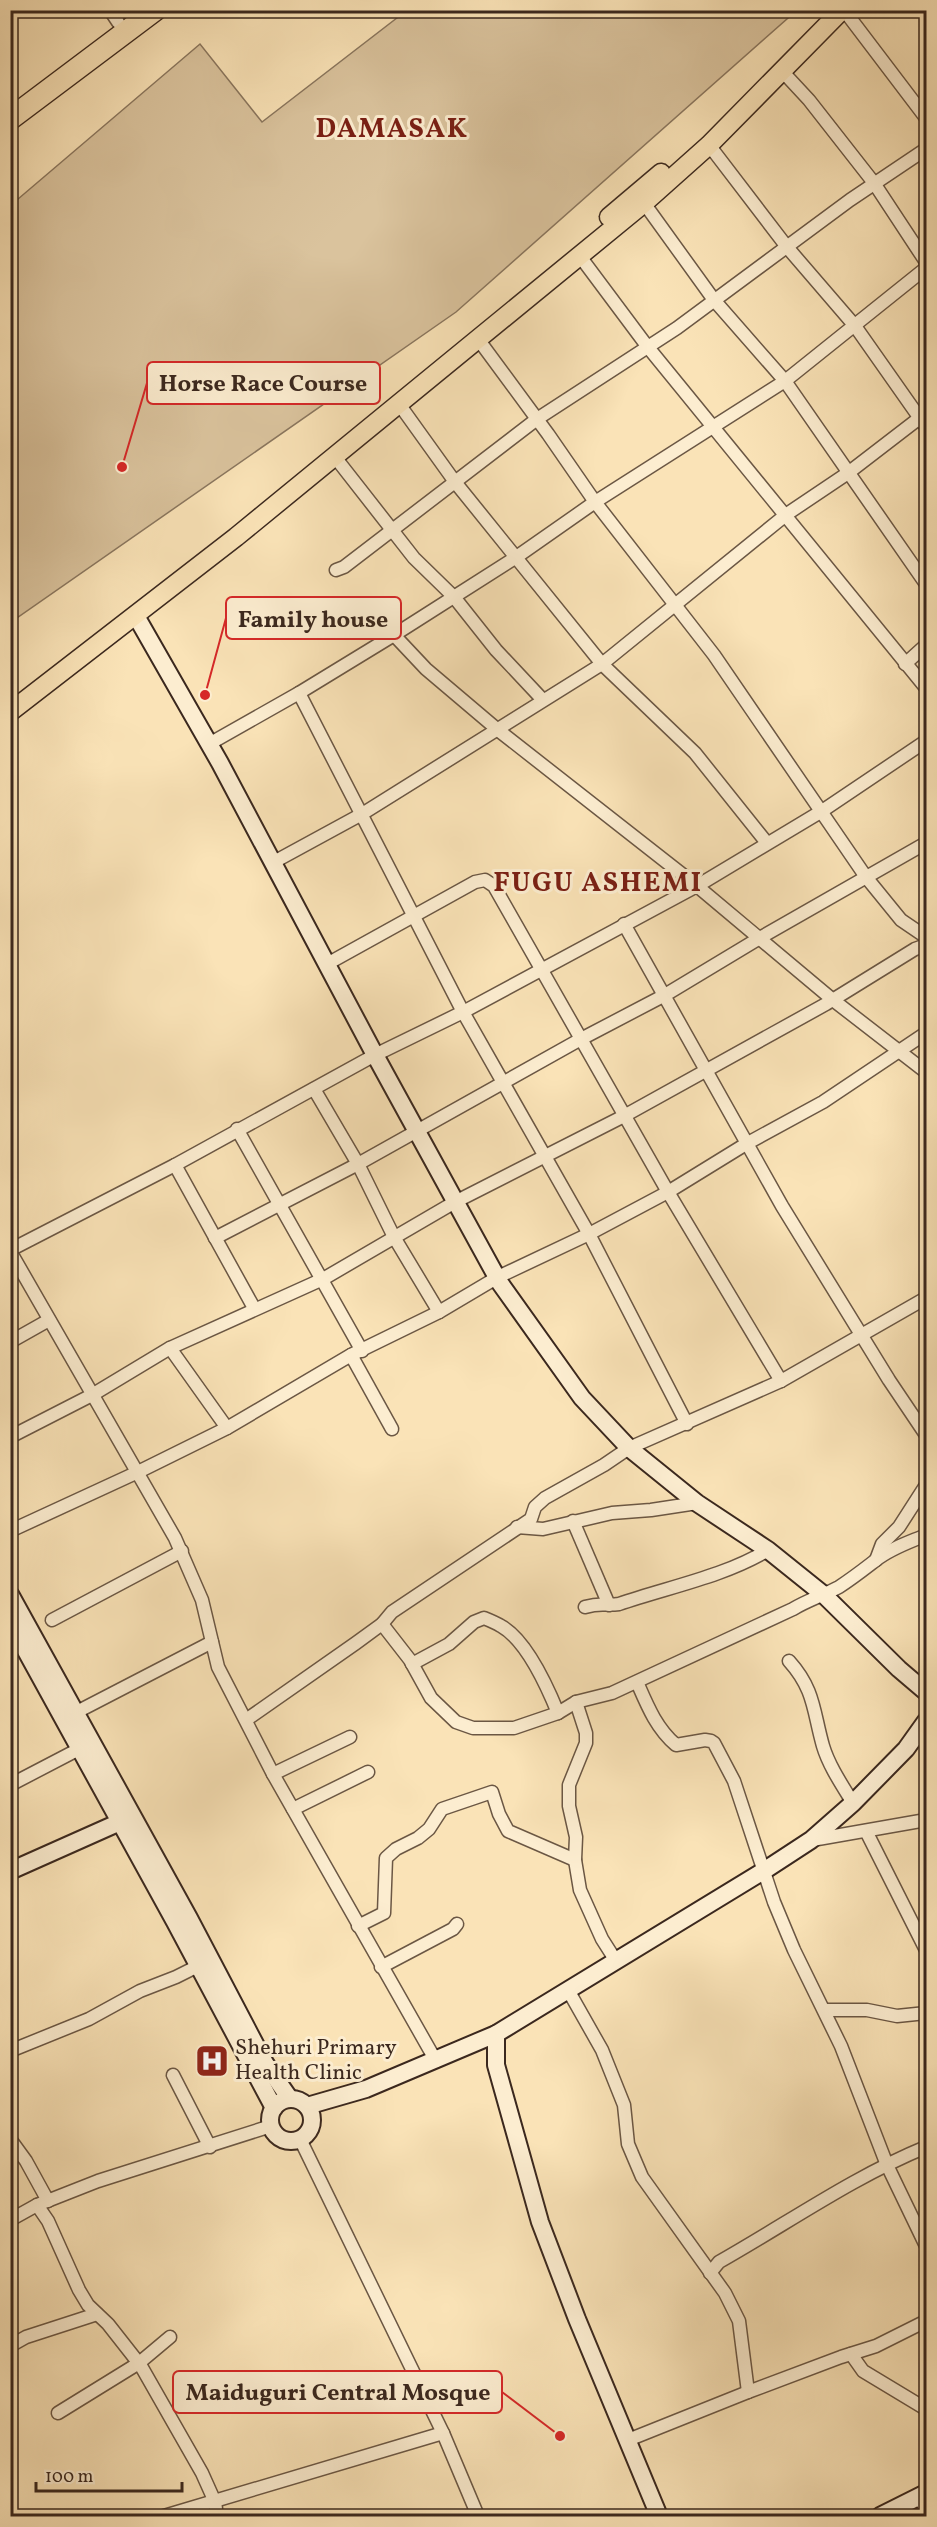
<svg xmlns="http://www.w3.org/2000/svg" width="937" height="2527" font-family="Vollkorn,serif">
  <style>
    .grass { fill: #dac39d; stroke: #8a765e; stroke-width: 1.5 }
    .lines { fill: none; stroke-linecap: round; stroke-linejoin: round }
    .street-casing { stroke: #6b5744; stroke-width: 15 }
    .secondary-casing { stroke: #3b281e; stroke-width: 20 }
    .primary-casing { stroke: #3b281e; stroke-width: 21 }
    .highway-casing { stroke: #3b281e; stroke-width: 24 }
    .street { stroke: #fcedd0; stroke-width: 12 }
    .secondary { stroke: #fcedd0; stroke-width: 16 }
    .primary { stroke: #fae3b7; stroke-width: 18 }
    .highway { stroke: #fae3b7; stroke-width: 21 }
    .labels { text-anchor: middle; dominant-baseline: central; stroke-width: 6; stroke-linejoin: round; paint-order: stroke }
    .poi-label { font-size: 22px; fill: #3b281e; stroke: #fcedd0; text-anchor: start }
    .district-label { font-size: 28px; font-weight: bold; letter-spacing: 1.5px; fill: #7a1f14; stroke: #fcedd0 }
    .leader { fill: none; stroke: #d62828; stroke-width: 2 }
    .callout-dot { fill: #d62828; stroke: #fcedd0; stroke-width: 2 }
    .callout { fill: #fcedd0; stroke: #d62828; stroke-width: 2 }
    .callout-label { font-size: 24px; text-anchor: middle; font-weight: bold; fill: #3b281e }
  </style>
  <rect width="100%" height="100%" fill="#fae3b7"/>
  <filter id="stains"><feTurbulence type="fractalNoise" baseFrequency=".00333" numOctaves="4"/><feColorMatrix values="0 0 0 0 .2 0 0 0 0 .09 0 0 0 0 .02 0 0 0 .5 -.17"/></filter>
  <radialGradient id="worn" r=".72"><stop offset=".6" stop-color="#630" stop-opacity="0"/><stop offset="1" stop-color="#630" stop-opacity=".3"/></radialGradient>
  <path class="grass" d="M406 11H796L456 312 11 622V205L200 44 262 122Z"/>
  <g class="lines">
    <defs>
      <g id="street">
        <path d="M110 10 118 22"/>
        <path d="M844 10 926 118"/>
        <path d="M783 72 809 100 874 183 926 262"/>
        <path d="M709 145 787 247 855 326 926 427"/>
        <path d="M644 203 714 300 785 381 926 584"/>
        <path d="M579 255 647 346 926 688"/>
        <path d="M478 339 548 434 595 502 714 655 866 877 901 920 926 937"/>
        <path d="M399 404 455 482 602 664 695 753 767 843"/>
        <path d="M335 457 414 558 454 597 496 650 542 699"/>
        <path d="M336 570 344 567 537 419 677 328 850 200 926 149"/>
        <path d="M394 635 426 669 498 730 697 886 833 1000 926 1072"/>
        <path d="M905 664 926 645"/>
        <path d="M299 693 463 1012 589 1234 687 1424"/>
        <path d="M209 744 299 693 394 635 515 558 595 502 785 381 926 268"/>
        <path d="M272 863 362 814 602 664 787 514 848 473 926 413"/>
        <path d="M624 924 782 1206 889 1380 926 1435"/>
        <path d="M327 964 475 882 485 880 494 886 668 1192 781 1381"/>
        <path d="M314 1089 358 1164 394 1237 439 1312"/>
        <path d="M237 1129 362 1351"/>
        <path d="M175 1165 254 1308"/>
        <path d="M215 1238 358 1164 581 1039 665 995 758 939 926 843"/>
        <path d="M10 1250 175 1165 375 1055 463 1012 697 886 822 811 926 741"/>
        <path d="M10 1251 175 1538 202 1600 218 1667 273 1774 436 2061"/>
        <path d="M10 1342 49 1320"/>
        <path d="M170 1348 227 1428"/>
        <path d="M351 1355 392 1429"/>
        <path d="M10 1437 92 1395 170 1348 323 1279 455 1202 624 1116 826 1004 915 949 926 945"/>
        <path d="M573 1521 609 1605"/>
        <path d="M517 1527 543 1529 612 1513 651 1510 697 1503"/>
        <path d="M10 1531 138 1472 227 1428 351 1355 439 1312 498 1277 589 1234 668 1192 746 1144 823 1102 926 1033"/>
        <path d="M876 1560 882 1544 899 1527 926 1485"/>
        <path d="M585 1607C602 1602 604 1606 619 1604 668 1587 723 1577 768 1550"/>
        <path d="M52 1620 182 1551"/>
        <path d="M382 1624 410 1660 431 1698 456 1722 473 1728H514L558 1713 576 1702 612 1693 793 1609C808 1600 824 1595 839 1587 853 1578 863 1570 876 1560 891 1548 910 1542 926 1535"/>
        <path d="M789 1661C815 1690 813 1711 823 1746 829 1766 842 1785 853 1803"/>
        <path d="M412 1664 449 1644 474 1622 484 1618C489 1620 496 1623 501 1626 526 1640 547 1686 558 1713"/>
        <path d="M637 1682C647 1705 656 1728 676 1745L705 1740 711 1741 714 1743 734 1781 774 1902 794 1950 841 2046 887 2165 926 2246"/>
        <path d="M576 1702 586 1733V1743L569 1785V1806L576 1837 575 1860 580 1890 602 1939 616 1961"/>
        <path d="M69 1716 212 1642"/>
        <path d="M246 1720 356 1643 382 1624 392 1612 531 1519 535 1507 545 1498 604 1465 629 1448 781 1381 926 1298"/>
        <path d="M273 1774 350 1737"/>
        <path d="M10 1785 81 1748"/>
        <path d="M293 1809 368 1772"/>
        <path d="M866 1831 926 1950"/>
        <path d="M812 1840 926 1820"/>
        <path d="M358 1926 384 1913 386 1858 396 1849 418 1838 429 1829 442 1809 492 1792 499 1814 508 1831 575 1860"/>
        <path d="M381 1967 453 1929 457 1924"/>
        <path d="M568 1990 602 2050 624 2105 628 2144 642 2177 725 2293 739 2321 748 2392"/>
        <path d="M826 2010H867L897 2016 926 2013"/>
        <path d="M10 2051 89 2019 140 1991 176 1977 198 1966"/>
        <path d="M173 2075 210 2147"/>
        <path d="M10 2139 26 2161 48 2201"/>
        <path d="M300 2139 443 2433 478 2516"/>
        <path d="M37 2205 48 2221 79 2290 88 2305 108 2324 141 2366 202 2473 215 2502 217 2516"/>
        <path d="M10 2220 37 2205 98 2181 271 2126"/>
        <path d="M710 2273 719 2262C788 2223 853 2177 926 2147"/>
        <path d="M10 2346 26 2337 97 2314"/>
        <path d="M851 2354 863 2371 926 2409"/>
        <path d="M58 2413 139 2363 170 2337"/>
        <path d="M628 2440 748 2392 841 2357 876 2346 926 2321"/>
        <path d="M918 2497 926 2508"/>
        <path d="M164 2516 443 2433"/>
      </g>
      <g id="secondary">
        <path d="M136 616 220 763 375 1055 500 1283 582 1398 629 1448 697 1503 768 1550 824 1595 899 1669 926 1692"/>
        <path d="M10 1594 189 1918 265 2063 290 2099"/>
        <path d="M10 1622 175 1922 274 2108"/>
        <path d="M10 1871 120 1822"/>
        <path d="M496 2034V2065L540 2222 577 2319 659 2516"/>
        <circle cx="291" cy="2120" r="21"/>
        <path d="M307 2106 366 2089 496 2034 765 1870 811 1840 853 1803 906 1749 926 1721"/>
        <path d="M880 2516 926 2493"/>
      </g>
      <g id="primary">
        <path d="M609 217 661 173"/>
        <path d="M10 712 236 537 644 203 709 145 842 10"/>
      </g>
      <path id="highway" d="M10 119 155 10"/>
    </defs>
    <use href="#street" class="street-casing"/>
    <use href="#secondary" class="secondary-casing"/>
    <use href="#primary" class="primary-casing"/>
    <use href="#highway" class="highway-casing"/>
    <use href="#street" class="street"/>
    <use href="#secondary" class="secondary"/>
    <use href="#primary" class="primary"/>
    <use href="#highway" class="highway"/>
  </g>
  <defs>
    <symbol id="hospital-square" viewBox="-11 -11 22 22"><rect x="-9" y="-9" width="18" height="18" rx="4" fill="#8f2418" stroke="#fcedd0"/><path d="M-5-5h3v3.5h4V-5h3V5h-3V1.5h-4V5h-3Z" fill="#fff"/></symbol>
  </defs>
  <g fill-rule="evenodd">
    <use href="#hospital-square" x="193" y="2042" width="38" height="38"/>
  </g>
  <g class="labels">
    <g class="poi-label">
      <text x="235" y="2048">Shehuri Primary<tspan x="235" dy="25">Health Clinic</tspan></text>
    </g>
    <g class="district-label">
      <text x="392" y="129">DAMASAK</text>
      <text x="598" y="883">FUGU ASHEMI</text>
    </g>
  </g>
  <path class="leader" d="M122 467L147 383M205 695L226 618M560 2436L502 2392"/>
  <g class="callout-dot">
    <circle cx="122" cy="467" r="6"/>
    <circle cx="205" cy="695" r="6"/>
    <circle cx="560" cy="2436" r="6"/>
  </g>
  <g class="callout">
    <rect x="147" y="362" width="233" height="42" rx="6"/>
    <rect x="226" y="597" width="175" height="42" rx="6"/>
    <rect x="173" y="2371" width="329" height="42" rx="6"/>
  </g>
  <g class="callout-label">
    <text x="263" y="391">Horse Race Course</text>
    <text x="313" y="627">Family house</text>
    <text x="338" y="2400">Maiduguri Central Mosque</text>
  </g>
  <rect width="937" height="2527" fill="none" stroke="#fae3b7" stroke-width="36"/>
  <rect x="12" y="12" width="913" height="2503" fill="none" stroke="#3b281e" stroke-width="3"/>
  <rect x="18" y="18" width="901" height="2491" fill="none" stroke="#3b281e" stroke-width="1.5"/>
  <path d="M36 2482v9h146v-9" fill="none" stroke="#3b281e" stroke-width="3"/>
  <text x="45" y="2482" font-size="18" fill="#3b281e" stroke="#fcedd0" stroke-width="4.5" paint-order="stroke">100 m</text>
  <rect width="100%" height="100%" filter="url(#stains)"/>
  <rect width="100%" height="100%" fill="url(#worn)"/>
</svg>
